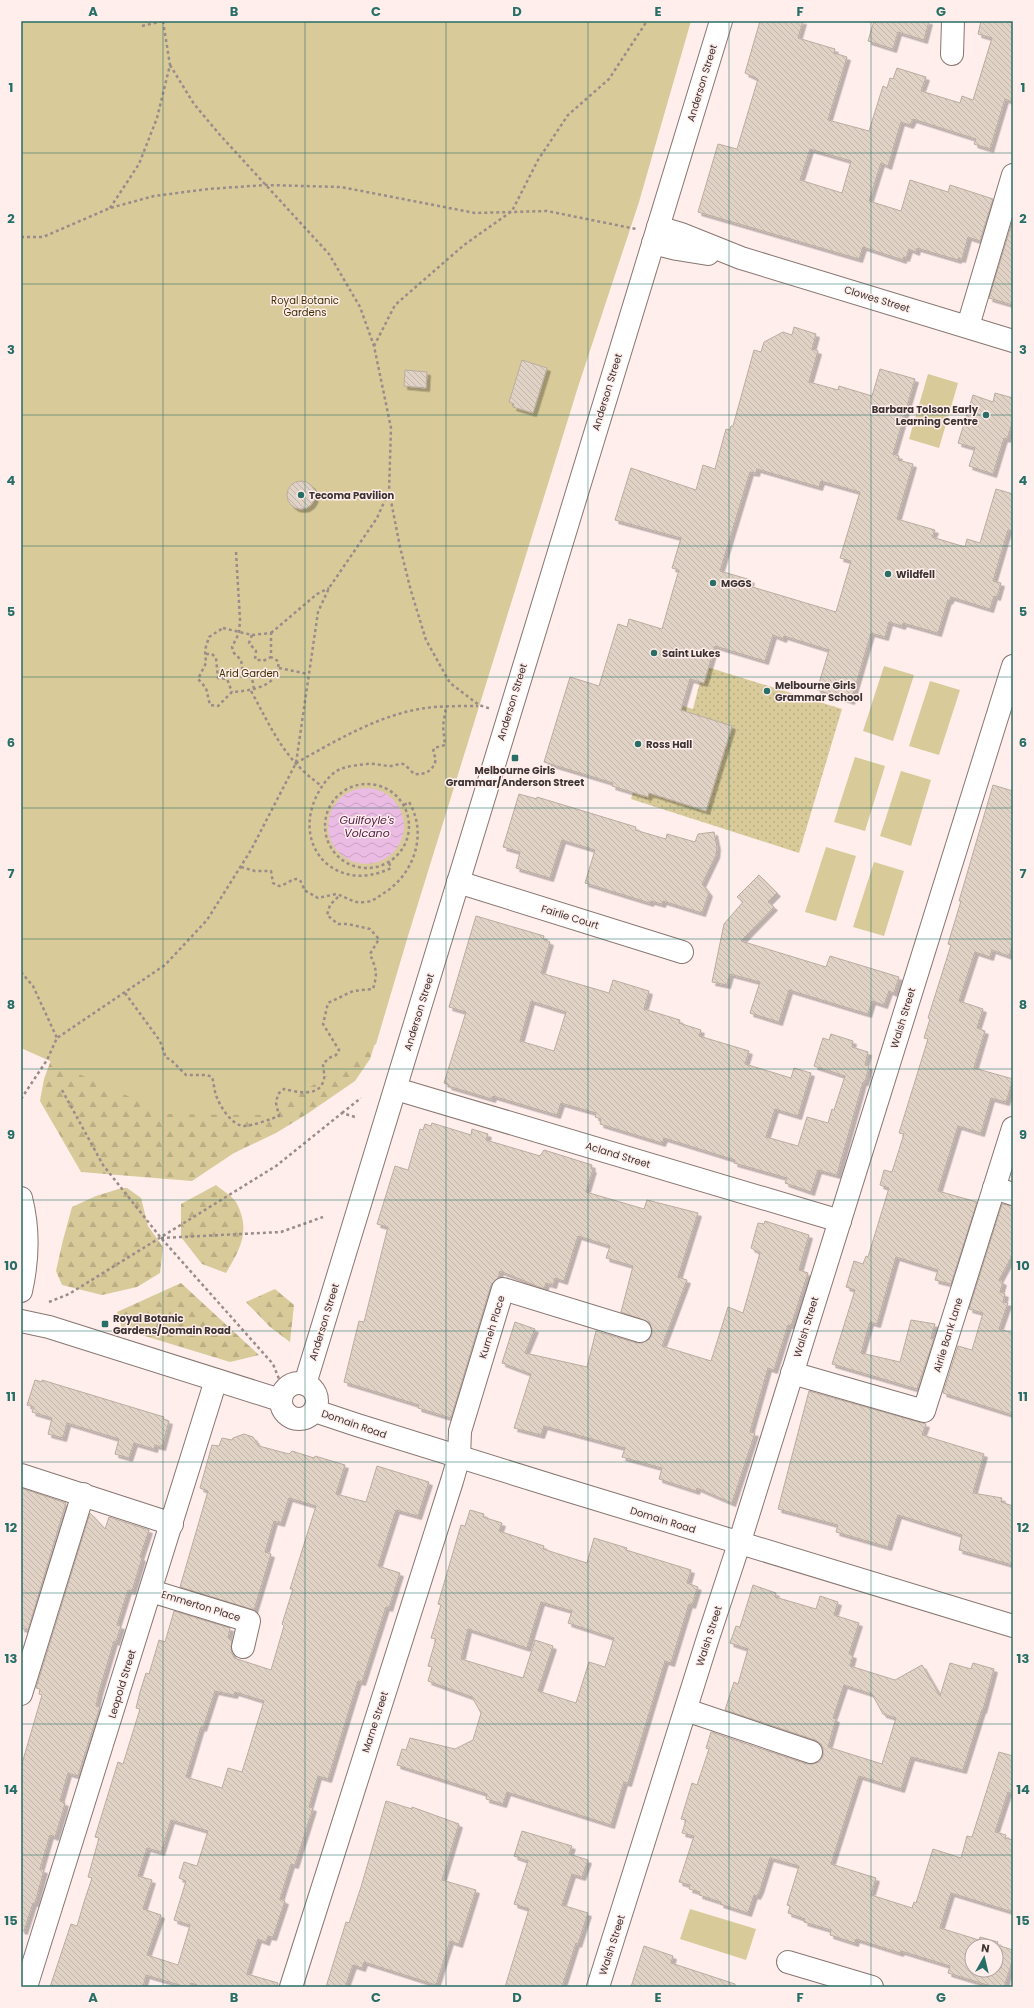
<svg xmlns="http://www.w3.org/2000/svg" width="1034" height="2008" font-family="Poppins,sans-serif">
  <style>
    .grass { fill: url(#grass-dots) }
    .forest { fill: url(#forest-firs) }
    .garden { fill: #d9ca99 }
    .water { fill: url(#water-waves) }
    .building { fill: url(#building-back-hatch); stroke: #baaca0; fill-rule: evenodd; filter: url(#shadow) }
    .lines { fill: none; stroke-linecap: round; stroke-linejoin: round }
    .minor-casing { stroke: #887672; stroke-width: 24 }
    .path { stroke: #998c8a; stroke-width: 2.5; stroke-dasharray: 3 3; stroke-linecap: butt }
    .minor { stroke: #fff; stroke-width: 22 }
    .grid { fill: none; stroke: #266e66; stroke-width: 1; stroke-opacity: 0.55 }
    .poi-dot { fill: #266e66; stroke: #ffeeeb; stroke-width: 1.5 }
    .labels { text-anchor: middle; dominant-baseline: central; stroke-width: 3; stroke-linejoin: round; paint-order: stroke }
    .street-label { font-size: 10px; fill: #3c3433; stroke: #ffeeeb }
    .park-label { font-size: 10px; fill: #3c3001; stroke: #ffeeeb }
    .poi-label { font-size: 10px; font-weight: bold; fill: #3c3433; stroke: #ffeeeb; text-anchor: start }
    .water-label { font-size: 11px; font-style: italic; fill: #4d1748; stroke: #ffeeeb }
    .neatline { fill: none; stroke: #266e66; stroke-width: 1.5 }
    .grid-label { font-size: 13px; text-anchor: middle; font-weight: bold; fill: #266e66 }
  </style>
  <defs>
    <pattern id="grass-dots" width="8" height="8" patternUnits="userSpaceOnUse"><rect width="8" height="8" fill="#d9ca99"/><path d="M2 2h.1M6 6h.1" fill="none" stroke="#bbae84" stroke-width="1.8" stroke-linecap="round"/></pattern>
    <pattern id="forest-firs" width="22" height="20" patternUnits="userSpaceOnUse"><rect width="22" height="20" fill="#d9ca99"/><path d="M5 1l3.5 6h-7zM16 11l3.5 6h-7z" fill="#bbae84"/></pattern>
    <pattern id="water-waves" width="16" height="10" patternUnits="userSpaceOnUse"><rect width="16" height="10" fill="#eabbe3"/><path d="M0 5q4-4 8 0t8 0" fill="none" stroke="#caa1c3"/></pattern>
    <pattern id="building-back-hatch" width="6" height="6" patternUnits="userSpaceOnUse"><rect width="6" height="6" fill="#e1d2c6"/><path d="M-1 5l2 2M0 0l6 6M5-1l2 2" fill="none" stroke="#c2b5ab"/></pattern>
    <filter id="shadow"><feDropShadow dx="3.5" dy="3.5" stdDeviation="0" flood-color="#0004"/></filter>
  </defs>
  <rect width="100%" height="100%" fill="#ffeeeb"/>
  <path class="grass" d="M704 666 842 709 799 853 631 799 659 699 693 709Z"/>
  <g class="forest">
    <path d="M377 1037 370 1059 355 1081 307 1114 276 1133 234 1153 192 1181 81 1172 40 1101 44 1079 55 1049Z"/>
    <path d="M216 1185C222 1190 232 1196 236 1202 251 1230 241 1248 226 1273L202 1264 181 1237V1204Z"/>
    <path d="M122 1188H127L141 1198 148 1226 163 1247 160 1273 137 1287 102 1295 62 1285 56 1271 63 1240 72 1207 96 1196Z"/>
    <path d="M181 1283 259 1355 230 1362 122 1329 117 1312Z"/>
    <path d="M275 1289 294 1305 290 1342 270 1327 246 1302Z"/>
  </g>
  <g class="garden">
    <path d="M21 21H691L639 202 578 387 408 936 376 1044 267 1115 168 1114 21 1048Z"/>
    <path d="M928 374 958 383 939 448 909 439Z"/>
    <path d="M884 666 914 675 893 741 863 731Z"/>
    <path d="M930 681 960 690 939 755 909 746Z"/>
    <path d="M855 757 885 766 865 831 834 822Z"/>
    <path d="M901 771 931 780 911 846 880 836Z"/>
    <path d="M826 847 856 856 836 921 805 912Z"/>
    <path d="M874 862 904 871 884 936 853 927Z"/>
    <path d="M690 1909 756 1929 746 1960 680 1939Z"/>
  </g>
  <circle class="water" cx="366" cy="826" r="38"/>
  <g class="building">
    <path d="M760 21H803L798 38 835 49 834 53 847 57 828 120 869 131 883 86 887 88 890 78 893 79 897 68 926 77 921 91 960 103 962 96 973 100 992 38 978 34 981 21H1005L1013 23V102L1005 99 990 149 974 144 976 139 913 119 910 125 901 122 888 166 881 163 869 201 901 211 910 180 948 192 950 185 993 199 980 241 968 237 962 259 958 258V260L917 248 916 252 909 249 906 258 903 257V260L863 247 859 259 698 212 718 144 737 149 758 79 745 73ZM810 149 851 161 842 193 800 180Z"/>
    <path d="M874 21H929L924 40 898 32 893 49 868 41Z"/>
    <path d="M1013 219V305L989 298Z"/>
    <path d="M794 327 816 334 812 349 818 351 809 382 838 390 839 386 872 396 880 369 915 379 893 454 899 456 898 460 913 464 897 519 935 530 932 537 965 547 967 539 980 543 996 489 1013 494V532L1008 530 993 581 1001 583 997 597 994 596 990 609 951 597 949 601 948 600 938 633 903 623 902 626 889 622 885 637 871 633 851 701 817 690 829 650 784 636 783 639 773 635 765 661 715 646 704 683 690 679 681 710 732 726 706 811 649 793 648 797 612 786 613 783 544 762 570 677 599 686 618 624 627 627 629 619 662 629 673 590 679 570 672 568 681 538 615 520 631 468 696 490 703 465 715 469 726 429 730 430 731 426H733L754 350 761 352 764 342 783 332 792 335ZM757 469 819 487 821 481 860 492 840 558 851 561 836 612 749 586 751 580 720 571 750 472 756 473Z"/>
    <path d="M522 360 547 368 533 413 513 407 514 404 509 402Z"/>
    <path d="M405 370 427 372 426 388 404 386Z"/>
    <path d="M995 393 1013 398V420L1007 439 1004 438 993 474 969 466 975 448 958 443 973 395 993 402Z"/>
    <circle cx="301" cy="495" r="14"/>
    <path d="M993 785 1013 791V943L1009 956 992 950 990 957 975 952 959 1001 983 1009 977 1028 985 1031 974 1068 1013 1079 1006 1102 991 1098 981 1133 958 1126 938 1191 977 1202 951 1284 935 1280 938 1270 896 1257 877 1324 870 1322 861 1353 900 1362 911 1320 935 1324 931 1338 934 1339 917 1389 832 1364 855 1290 846 1287 854 1261 863 1264 866 1256 868 1257 889 1188 880 1185 884 1170 892 1172 904 1134 899 1133 928 1039 924 1038 930 1019 928 1018 951 945 948 944 961 901H959Z"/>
    <path d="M519 794 537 799V797L636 827 635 830 666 839 667 834 695 842 698 834 714 832 717 847 716 855 702 884 709 893 702 913 663 901 662 904 651 901 650 903 585 883 595 850 562 840 550 878 516 868 520 852 503 847Z"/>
    <path d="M759 875 777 893 768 902 774 907 741 941 826 967 830 956 899 977 894 993 889 991 884 1005 872 1001 868 1014 789 990 779 1022 750 1013 760 982 730 974 727 985 712 982 724 924 743 902 737 897Z"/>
    <path d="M476 916 544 936 543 939 550 942 541 973 609 993 613 980 649 991 644 1009 680 1020 679 1023 701 1030 699 1036 749 1051 745 1064 791 1078 794 1068 811 1073 798 1116 775 1109 766 1137 798 1146 807 1117 828 1123 832 1109 834 1110 845 1076 814 1066 823 1038 829 1040 831 1034 853 1041 852 1047 868 1052 865 1065 869 1066 865 1082H863L837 1175 818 1170 811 1192 785 1183 787 1178 734 1163 735 1160 664 1138 662 1143 600 1124 601 1119 595 1117 596 1113 561 1103 557 1115 493 1096 492 1099 448 1086 449 1085 444 1083 466 1012 449 1007ZM531 1001 566 1012 554 1051 520 1041Z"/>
    <path d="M432 1123 471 1135 472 1129 488 1134 486 1140 540 1156 544 1150 592 1165 591 1169H593L586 1192 644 1209 647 1200 698 1213 678 1277 687 1280 662 1346 711 1361 728 1307 743 1313 760 1253 751 1248 758 1223 764 1224 765 1221 809 1235 799 1270 808 1273 791 1326 788 1325 774 1370 768 1368 750 1432 755 1433 732 1503 697 1488 696 1491 659 1479 662 1468 622 1457 625 1448 544 1426 541 1435 514 1428 531 1374 502 1363 515 1322 535 1329 525 1353 587 1367 596 1331 637 1343H642L648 1340 652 1335V1329L649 1322 621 1312 633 1266 606 1258 610 1246 578 1236 564 1281 555 1278 553 1285 546 1283 544 1289 500 1271 498 1278 491 1285 451 1418 418 1408 419 1405 344 1382 359 1321 364 1322 388 1227 377 1224 395 1166 408 1170 420 1129 423 1130 425 1124 431 1126Z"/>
    <path d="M1002 1204 1013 1206V1254L999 1280 1003 1282 1000 1292 1005 1294 1003 1302 1008 1303 999 1329 1013 1333V1415L943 1393 958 1346 972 1350 983 1313 969 1309Z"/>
    <path d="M35 1380 42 1382V1380L164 1417 163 1419 169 1421 162 1447 155 1445 154 1449 134 1443 129 1458 115 1454 119 1439 67 1423 63 1438 48 1434 52 1418 32 1412 34 1407 27 1405Z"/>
    <path d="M809 1391 926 1424 922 1435 984 1454 973 1493 1002 1498 1001 1502 1013 1506V1565L959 1550 962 1535 898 1515 888 1547 836 1532 838 1525 778 1509Z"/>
    <path d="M244 1434 253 1437 259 1446 289 1454 292 1451 314 1458 315 1456 345 1465 336 1494 366 1502 377 1466 429 1482 418 1516 396 1510 378 1566 400 1573 389 1608 386 1607 362 1682 358 1681 328 1779 318 1776 309 1807 313 1808 295 1865 291 1864 280 1899 285 1901 273 1937 268 1936 266 1942 258 1939 247 1974 278 1983 277 1987H203L191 1983 190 1987H186L146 1975 143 1987H50L71 1924 77 1926 84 1902 92 1878 88 1877 99 1838 95 1837 118 1762 123 1764 140 1709 136 1708 140 1692 146 1673 149 1674 159 1640 165 1642 174 1611 230 1628 228 1638 232 1640 231 1650 234 1658 271 1670 284 1626 282 1624 293 1589H290L316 1506 289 1498 281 1523 274 1521 265 1552 271 1554 254 1610 180 1587 208 1491 200 1488 212 1445 219 1446 222 1438 232 1440 233 1438ZM215 1691 234 1695 235 1692 264 1701 242 1772 228 1768 222 1788 186 1777 201 1727 203 1728ZM171 1820 208 1831 197 1866 184 1862 179 1878 186 1881 174 1920 190 1925 178 1965 147 1955 161 1915 143 1909 152 1880 138 1876 147 1848 161 1852Z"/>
    <path d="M21 1488 66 1503 28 1630 21 1628Z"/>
    <path d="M470 1510 484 1514 483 1517 502 1523 499 1531 544 1546 543 1549 587 1563 594 1538 627 1548 626 1550 691 1570 687 1583 698 1587 697 1589 692 1605 689 1604 671 1663 665 1661 628 1783 624 1782 611 1825 507 1792 503 1804 486 1799 487 1794 397 1765 402 1749 406 1750 410 1738 455 1749 473 1740 481 1713 472 1697 428 1681 432 1667 428 1666 436 1639 431 1638 441 1605 438 1604 461 1525 465 1526ZM541 1602 572 1611 568 1623 614 1638 605 1667 589 1662 576 1703 538 1691 553 1646 535 1640 523 1678 461 1659 468 1629 527 1648Z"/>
    <path d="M90 1513 105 1529 109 1517 149 1530 140 1557 142 1558 132 1591 128 1590 117 1625 121 1626 116 1642 114 1641 99 1692 96 1706 100 1707 82 1763 78 1776 68 1773 60 1801 65 1803 63 1811 55 1837 50 1835 40 1869 44 1870 35 1903H33L24 1931 21 1930V1767L42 1695 39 1694 40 1689 36 1688Z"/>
    <path d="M753 1585 776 1593 775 1597 816 1609 820 1596 838 1602 834 1615 859 1623 849 1654 853 1655 850 1666 895 1680 922 1665 940 1696 950 1663 971 1669 973 1663 994 1669 983 1710H982L963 1770 911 1757 901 1789 859 1776 831 1864 876 1878 871 1895 912 1908 914 1902 916 1903 933 1849 961 1858 967 1836 972 1837 999 1752 1013 1756V1794L1008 1792 995 1832 1006 1835 1005 1838 1013 1840V1912L951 1893 940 1928 979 1940 980 1937 998 1942 997 1945 1013 1950V1959L1004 1987H994L948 1973 950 1966 901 1951 900 1953 856 1939 855 1943 830 1935 831 1930 804 1922 805 1919 788 1913 790 1906 787 1905 799 1866 770 1858 760 1890 757 1896 754 1895 748 1913 720 1904 721 1902 699 1895 700 1892 689 1889 690 1885 679 1882 694 1836 682 1833 686 1820 681 1819 692 1783 697 1785 709 1749 706 1748 711 1732 807 1764H813L819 1762 823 1756V1749L821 1744 815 1740 725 1710 734 1682 738 1684 748 1649 730 1643 736 1626 740 1627ZM844 1685 872 1694 883 1714 896 1718 882 1764 828 1747 836 1719 833 1718ZM972 1946H996V1970H972Z"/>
    <path d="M386 1801 412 1809V1807L459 1824 442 1880 476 1890 459 1944 450 1941 436 1985 364 1962 362 1968 353 1965 345 1987H326L346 1922 349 1923 361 1887Z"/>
    <path d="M522 1831 572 1846 569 1854 588 1860 582 1877 572 1874 562 1905 588 1913 578 1944 576 1943 562 1987H505L529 1909 514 1904 528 1861 514 1856Z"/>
    <path d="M644 1946 673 1956 671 1963 735 1984V1987H631Z"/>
  </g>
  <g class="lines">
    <defs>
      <g id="minor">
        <path d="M952 54 953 21"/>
        <path d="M658 227 681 234 741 258 1013 341"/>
        <path d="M653 243 677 249 708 254"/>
        <path d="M968 326 1013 175"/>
        <path d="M458 882 682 952"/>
        <path d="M396 1089 840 1221"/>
        <path d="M994 1188 1013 1194"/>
        <path d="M21 1198C29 1229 28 1260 21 1291"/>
        <path d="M21 1321 49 1327 280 1400"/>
        <path d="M792 1373 924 1411 1013 1128"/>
        <circle cx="299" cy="1401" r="18"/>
        <path d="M305 1384 721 21"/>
        <path d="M315 1411 357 1425 563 1489 1013 1626"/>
        <path d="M21 1475 172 1524"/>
        <path d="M151 1591 249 1621 243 1647"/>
        <path d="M21 1694 83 1494"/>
        <path d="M686 1710 811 1752"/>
        <path d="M788 1962 872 1987"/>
        <path d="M26 1987 216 1380"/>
        <path d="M291 1987 452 1481 459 1457 460 1431 503 1289 640 1331"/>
        <path d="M598 1987 708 1638 739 1544 1013 666"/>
      </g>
    </defs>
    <use href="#minor" class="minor-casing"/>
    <g class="path">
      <path d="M142 26 163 21"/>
      <path d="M170 65 194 104 220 135 329 254 360 307 374 346 391 428 389 491 400 547 411 591 426 640 450 683 479 705 491 709"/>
      <path d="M110 208 139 164 157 118 170 65 163 21"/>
      <path d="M21 237H43L110 208 154 196 208 189 266 185 341 187 475 213 547 211 636 229"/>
      <path d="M374 346 395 305 464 245 512 211 538 160 568 115 609 79 647 21"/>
      <path d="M236 552 240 620 239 633 232 647 234 653 241 660 243 672 252 678 254 689"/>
      <path d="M223 628 252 635 271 633V657L278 661C282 686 251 691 232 692L218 706 210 705 206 688 198 679 206 663 205 650 209 637Z"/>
      <path d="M271 633 317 594 329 588"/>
      <path d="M252 635 249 643 256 651 255 659 263 661 271 657"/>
      <path d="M206 654H212L216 658 218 678 227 679 232 692"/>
      <path d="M279 668 308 674"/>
      <path d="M251 691C272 729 284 760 322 786"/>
      <path d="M296 763C339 739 385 711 435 707 449 706 464 706 478 706"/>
      <circle cx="367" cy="826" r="42"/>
      <path d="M389 863 391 868C336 895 290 846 318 793 323 784 330 774 340 769 348 766 358 765 367 764 375 763 383 766 391 766 395 766 399 763 403 764 407 766 411 771 414 774 426 775 433 771 436 759L433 752 434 748 445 745 443 726 446 707"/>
      <path d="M241 867 255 871H271L273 883 279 886C291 884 299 869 304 890L318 898 336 894C347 897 353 904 365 902 372 902 378 897 384 893 414 874 428 834 409 802L404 805"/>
      <path d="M21 972 33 986 57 1038"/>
      <path d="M125 993 160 1041 166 1058 170 1059 186 1075H207L212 1077C214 1083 214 1090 216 1095 219 1105 232 1126 244 1126 252 1126 271 1119 279 1116L276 1103 278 1094 284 1089C297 1092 320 1098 324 1079 325 1075 323 1068 323 1064L329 1058 336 1055 339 1050 323 1024 328 1003 353 991 373 989C378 972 376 969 370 954L379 939 370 929 348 924H338L327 915 330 905 340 895"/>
      <path d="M62 1090 103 1165 161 1238 273 1364 279 1379"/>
      <path d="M21 1099 47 1060 57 1038 165 965 207 920 251 850 296 763 318 612 329 588 377 518 389 491"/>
      <path d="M342 1113 361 1098"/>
      <path d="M161 1238 281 1232 323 1217"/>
      <path d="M49 1302 69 1294 276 1166 342 1113 355 1117"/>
    </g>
    <use href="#minor" class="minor"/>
  </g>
  <path class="grid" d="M163 21V1987M305 21V1987M446 21V1987M588 21V1987M729 21V1987M871 21V1987M21 153H1013M21 284H1013M21 415H1013M21 546H1013M21 677H1013M21 808H1013M21 939H1013M21 1069H1013M21 1200H1013M21 1331H1013M21 1462H1013M21 1593H1013M21 1724H1013M21 1855H1013"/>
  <g class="poi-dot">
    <circle cx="986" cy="415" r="4"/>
    <circle cx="301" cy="495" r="4"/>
    <circle cx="888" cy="574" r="4"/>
    <circle cx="713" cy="583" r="4"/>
    <circle cx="654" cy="653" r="4"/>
    <circle cx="767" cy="691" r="4"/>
    <circle cx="638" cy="744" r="4"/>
    <rect x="511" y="754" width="8" height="8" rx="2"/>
    <rect x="101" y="1320" width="8" height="8" rx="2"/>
  </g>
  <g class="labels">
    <g class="street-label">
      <text transform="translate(702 83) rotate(-73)">Anderson Street</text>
      <text transform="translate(877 299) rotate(17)">Clowes Street</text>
      <text transform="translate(607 392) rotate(-73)">Anderson Street</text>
      <text transform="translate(512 702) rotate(-73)">Anderson Street</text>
      <text transform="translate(570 917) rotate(17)">Fairlie Court</text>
      <text transform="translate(419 1012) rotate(-73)">Anderson Street</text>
      <text transform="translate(903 1018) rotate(-73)">Walsh Street</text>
      <text transform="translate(618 1155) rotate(17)">Acland Street</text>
      <text transform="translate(324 1322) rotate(-73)">Anderson Street</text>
      <text transform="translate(492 1327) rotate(-73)">Kurneh Place</text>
      <text transform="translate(806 1327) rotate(-73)">Walsh Street</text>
      <text transform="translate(948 1335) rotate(-73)">Airlie Bank Lane</text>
      <text transform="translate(354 1424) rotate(19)">Domain Road</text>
      <text transform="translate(663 1520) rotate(17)">Domain Road</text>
      <text transform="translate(201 1606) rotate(17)">Emmerton Place</text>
      <text transform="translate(709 1636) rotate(-72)">Walsh Street</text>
      <text transform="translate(122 1684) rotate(-73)">Leopold Street</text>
      <text transform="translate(375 1722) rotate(-72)">Marne Street</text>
      <text transform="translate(612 1945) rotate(-72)">Walsh Street</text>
    </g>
    <g class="park-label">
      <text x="305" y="300">Royal Botanic<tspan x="305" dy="12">Gardens</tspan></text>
      <text x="249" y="673">Arid Garden</text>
    </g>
    <g class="poi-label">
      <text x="978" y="409" text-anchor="end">Barbara Tolson Early<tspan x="978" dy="12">Learning Centre</tspan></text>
      <text x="309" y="495">Tecoma Pavilion</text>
      <text x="896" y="574">Wildfell</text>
      <text x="721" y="583">MGGS</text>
      <text x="662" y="653">Saint Lukes</text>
      <text x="775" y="685">Melbourne Girls<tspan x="775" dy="12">Grammar School</tspan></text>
      <text x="646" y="744">Ross Hall</text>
      <text x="515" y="770" text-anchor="middle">Melbourne Girls<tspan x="515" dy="12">Grammar/Anderson Street</tspan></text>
      <text x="113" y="1318">Royal Botanic<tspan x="113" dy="12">Gardens/Domain Road</tspan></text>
    </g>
    <g class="water-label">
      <text x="367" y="820">Guilfoyle's<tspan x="367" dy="13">Volcano</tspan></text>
    </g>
  </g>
  <rect width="1034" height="2008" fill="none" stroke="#ffeeeb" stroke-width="44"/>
  <g transform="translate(984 1958) rotate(8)"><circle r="19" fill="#ffeeeb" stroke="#b1a4a1"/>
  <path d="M0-3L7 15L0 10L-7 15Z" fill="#266e66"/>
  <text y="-6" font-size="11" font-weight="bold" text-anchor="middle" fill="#3c3433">N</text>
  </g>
  <rect x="22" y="22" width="990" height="1964" class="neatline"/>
  <g class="grid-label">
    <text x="93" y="16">A</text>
    <text x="234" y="16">B</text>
    <text x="376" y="16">C</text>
    <text x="517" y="16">D</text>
    <text x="658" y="16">E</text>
    <text x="800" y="16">F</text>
    <text x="941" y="16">G</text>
    <text x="11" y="92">1</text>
    <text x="1023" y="92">1</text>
    <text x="11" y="223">2</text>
    <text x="1023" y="223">2</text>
    <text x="11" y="354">3</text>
    <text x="1023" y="354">3</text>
    <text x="11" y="485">4</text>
    <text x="1023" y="485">4</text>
    <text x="11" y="616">5</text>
    <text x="1023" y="616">5</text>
    <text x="11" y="747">6</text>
    <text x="1023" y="747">6</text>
    <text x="11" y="878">7</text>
    <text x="1023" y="878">7</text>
    <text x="11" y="1009">8</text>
    <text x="1023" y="1009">8</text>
    <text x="11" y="1139">9</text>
    <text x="1023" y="1139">9</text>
    <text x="11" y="1270">10</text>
    <text x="1023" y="1270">10</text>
    <text x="11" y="1401">11</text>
    <text x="1023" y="1401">11</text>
    <text x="11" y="1532">12</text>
    <text x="1023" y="1532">12</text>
    <text x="11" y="1663">13</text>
    <text x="1023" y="1663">13</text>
    <text x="11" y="1794">14</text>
    <text x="1023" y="1794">14</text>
    <text x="11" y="1925">15</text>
    <text x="1023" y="1925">15</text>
    <text x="93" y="2002">A</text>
    <text x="234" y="2002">B</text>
    <text x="376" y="2002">C</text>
    <text x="517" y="2002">D</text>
    <text x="658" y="2002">E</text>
    <text x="800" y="2002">F</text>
    <text x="941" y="2002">G</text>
  </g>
</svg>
